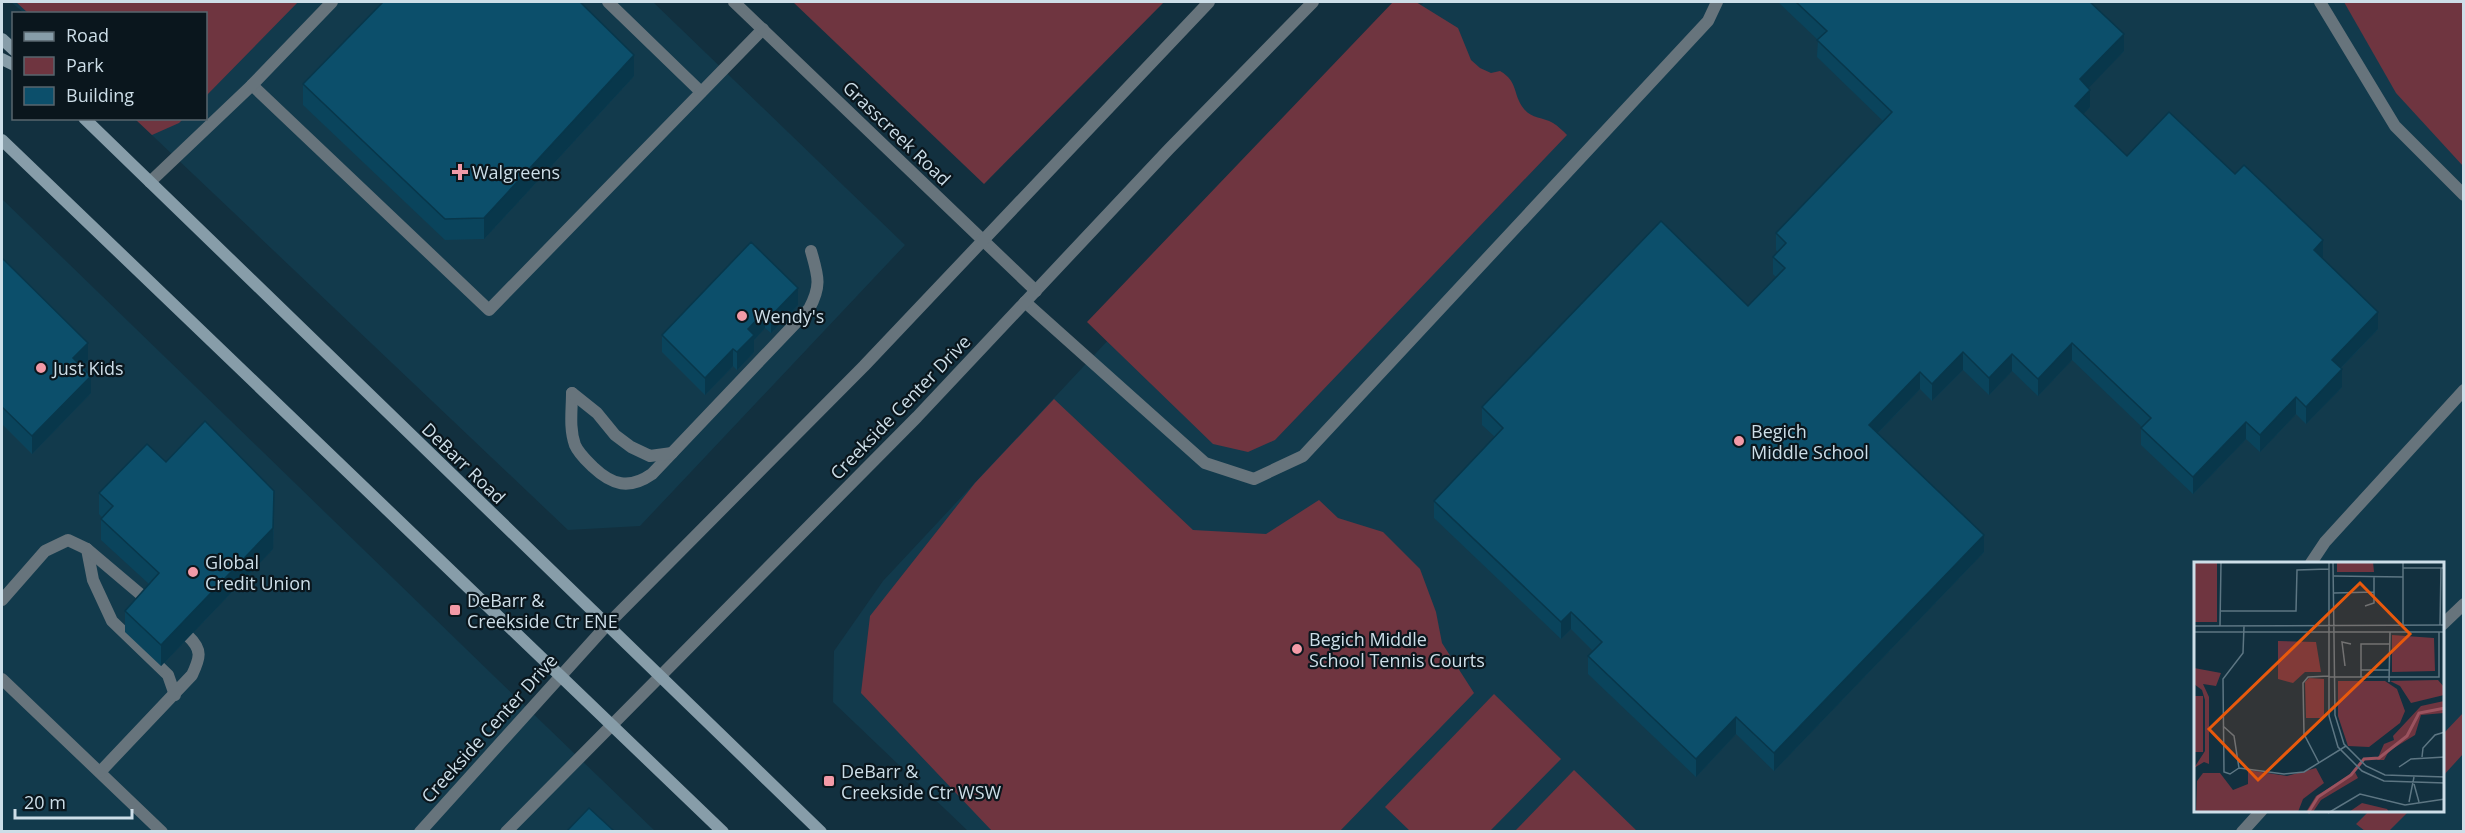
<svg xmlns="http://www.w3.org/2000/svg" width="2465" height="833" font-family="'Open Sans',sans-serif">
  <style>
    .built { fill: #123a4c; fill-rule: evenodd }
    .green { fill: #6f3540 }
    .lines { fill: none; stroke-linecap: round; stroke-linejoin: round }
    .lane { stroke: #67747c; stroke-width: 12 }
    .street { stroke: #67747c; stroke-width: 12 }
    .secondary { stroke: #879da9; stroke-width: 12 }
    .wall { fill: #0a445c }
    .shaded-wall { fill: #08374b }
    .building { fill: #0c4f6b; stroke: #08374b; stroke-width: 1.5 }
    .poi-dot { fill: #f39aa7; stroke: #0a161d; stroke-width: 2 }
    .labels { text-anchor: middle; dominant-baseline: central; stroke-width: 4.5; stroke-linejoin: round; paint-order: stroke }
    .street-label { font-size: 18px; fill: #cddee8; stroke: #0a161d }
    .poi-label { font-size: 18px; fill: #cddee8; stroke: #0a161d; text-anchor: start }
    .inset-river { fill: none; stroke: #9b535f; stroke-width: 3 }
    .inset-road { fill: none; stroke: #5d7683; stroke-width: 1.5 }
    .view { fill: #e8590c; fill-opacity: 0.15; stroke: #e8590c; stroke-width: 3 }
    .inset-edge { fill: none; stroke: #cddee8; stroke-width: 3 }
  </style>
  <rect width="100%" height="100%" fill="#12303f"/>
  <g class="built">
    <path d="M11 2H653L905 245 640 526 568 530 135 119 206 118V14L24 13Z"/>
    <path d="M1424 2H2463V831H968L833 702 834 651 883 581ZM2195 563H2442V810H2195Z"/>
    <path d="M2 199 497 679 655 831H2Z"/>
  </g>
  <g class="green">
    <path d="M16 2H298L206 96V14L28 13Z"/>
    <path d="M793 2H1164L984 184Z"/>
    <path d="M1393 2H1416L1458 28 1471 60 1480 68 1491 73 1500 71C1519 82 1512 94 1524 109 1532 119 1543 117 1553 123 1558 126 1563 131 1567 135L1275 440 1248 452 1213 444 1087 322Z"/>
    <path d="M2344 2H2463V166L2396 93Z"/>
    <path d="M135 119H183L179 123 152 135Z"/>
    <path d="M1054 399 1193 530 1266 534 1319 500 1338 518 1383 532 1420 569 1436 612 1442 643 1474 693 1340 831H992L861 693 870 616 975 483Z"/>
    <path d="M1494 694 1561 759 1490 831H1410L1385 807Z"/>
    <path d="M2463 713V754L2443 776V734Z"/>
    <path d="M1574 770 1637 831H1515Z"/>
    <path d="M2369 811V810L2409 811 2389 831H2365L2356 824Z"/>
  </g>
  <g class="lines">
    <g class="lane">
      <path d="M608 2 701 92"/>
      <path d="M2320 2 2395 126 2464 195"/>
      <path d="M252 85 489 310 763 29"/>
      <path d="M150 182 252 85 332 2"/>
      <path d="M1025 302 1205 463 1254 479 1303 456 1708 21 1717 2"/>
      <path d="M572 393C572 410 569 428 575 445 579 454 586 460 593 467 612 485 629 490 652 474L809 309C822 285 818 276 811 251"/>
      <path d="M572 393 597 413 615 435 631 447 650 456 672 453"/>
      <path d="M87 549 93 580 112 621 168 675 175 695"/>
      <path d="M2311 563 2325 542 2464 390"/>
      <path d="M2 600 45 551 68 540 87 549 152 604"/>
      <path d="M2442 625 2464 604"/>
      <path d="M2 679 162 832"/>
      <path d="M100 772 192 675C200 658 203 650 188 636"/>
      <path d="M2242 832 2262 810"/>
    </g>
    <g class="street">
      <path d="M734 2 1036 291"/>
      <path d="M420 832 606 626 864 366 1209 2"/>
      <path d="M506 832 917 417 1169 149 1313 2"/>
    </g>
    <g class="secondary">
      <path d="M2 39 14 50"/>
      <path d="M2 59 14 65"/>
      <path d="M84 118 821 832"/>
      <path d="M2 140 723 832"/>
    </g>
  </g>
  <g class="wall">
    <path d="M1778 2H2090L2124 51 2088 88 2090 107 2083 114 2127 156 2235 174 2323 257 2322 258 2378 329 2341 368 2342 387 2306 424 2296 414 2260 452 2246 439 2193 494 2141 445V428L2142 427 2072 360 2038 396 2012 371 1989 395 1963 370 1932 401 1920 389 1878 433 1984 552 1774 771 1736 734 1696 777 1588 674V656L1593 651 1571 629 1561 639 1434 518V501L1495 437 1482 425V407L1748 306 1776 277 1773 274V257L1778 252 1776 250V233L1883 121 1817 57 1818 40Z"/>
    <path d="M634 76 484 239 445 240 303 105V84Z"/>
    <path d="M751 242 798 305 771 333 765 328 754 340V352L737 370 733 366 705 395 662 352V335Z"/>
    <path d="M2 258 88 360 82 367 91 393 32 454 2 424Z"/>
    <path d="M166 462 274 512 273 549 161 666 125 632V611L149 584 101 540V519L102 517 99 514V493Z"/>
  </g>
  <g class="shaded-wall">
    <path d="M2124 34V51L2080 97V79Z"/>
    <path d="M634 55V76L484 239V218Z"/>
    <path d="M2090 90V107L2075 123V106Z"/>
    <path d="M2323 240V257L2314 267V250Z"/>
    <path d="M798 288V305L771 333V316Z"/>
    <path d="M765 311V328L754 340V352L737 370V352L748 329Z"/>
    <path d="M2378 312V329L2332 377V360Z"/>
    <path d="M88 343V360L73 376V358Z"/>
    <path d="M2072 343V360L2038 396V379Z"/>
    <path d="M733 349V366L705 395V378Z"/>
    <path d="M1963 352V370L1932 401V384Z"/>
    <path d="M2012 354V371L1989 395V378Z"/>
    <path d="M2342 369V387L2306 424V407Z"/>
    <path d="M1920 372V389L1869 442V425Z"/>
    <path d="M91 376V393L32 454V436Z"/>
    <path d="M2296 397V414L2260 452V435Z"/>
    <path d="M2246 422V439L2193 494V477Z"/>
    <path d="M274 491 273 549 161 666V645Z"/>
    <path d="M1984 535V552L1774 771V753Z"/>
    <path d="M1571 612V629L1561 639V622Z"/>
    <path d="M1736 717V734L1696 777V759Z"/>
  </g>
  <g class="building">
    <path d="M383 2H580L634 55 484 218 445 219 303 84Z"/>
    <path d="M1796 2H2090L2124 34 2080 79 2090 90 2075 106 2127 156 2169 112 2235 174 2244 165 2323 240 2314 250 2378 312 2332 360 2342 369 2306 407 2296 397 2260 435 2246 422 2193 477 2141 428 2151 418 2072 343 2038 379 2012 354 1989 378 1963 352 1932 384 1920 372 1869 425 1984 535 1774 753 1736 717 1696 759 1588 656 1602 642 1571 612 1561 622 1434 501 1503 428 1482 407 1661 221 1748 306 1785 268 1773 257 1786 243 1776 233 1892 112 1817 40 1827 31Z"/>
    <path d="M751 242 798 288 771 316 765 311 748 329 754 335 737 352 733 349 705 378 662 335Z"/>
    <path d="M2 258 88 343 73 358 91 376 32 436 2 407Z"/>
    <path d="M205 421 274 491 273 528 161 645 125 611 159 573 101 519 113 506 99 493 147 444 166 462Z"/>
    <path d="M589 808 614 831H567Z"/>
  </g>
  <g class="poi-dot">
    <path d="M457 163h6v6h6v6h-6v6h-6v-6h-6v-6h6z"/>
    <circle cx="742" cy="316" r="6"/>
    <circle cx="41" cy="368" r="6"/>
    <circle cx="1739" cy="441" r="6"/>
    <circle cx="193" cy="572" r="6"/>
    <rect x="449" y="604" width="12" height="12" rx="3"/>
    <circle cx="1297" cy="649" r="6"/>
    <rect x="823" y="775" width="12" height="12" rx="3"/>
  </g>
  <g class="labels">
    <g class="street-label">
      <text transform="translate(897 133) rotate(44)">Grasscreek Road</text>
      <text transform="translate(900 407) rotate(-46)">Creekside Center Drive</text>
      <text transform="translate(464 463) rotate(44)">DeBarr Road</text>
      <text transform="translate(489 728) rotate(-48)">Creekside Center Drive</text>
    </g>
    <g class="poi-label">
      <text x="472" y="172">Walgreens</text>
      <text x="754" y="316">Wendy's</text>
      <text x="53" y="368">Just Kids</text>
      <text x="1751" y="431">Begich<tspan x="1751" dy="21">Middle School</tspan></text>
      <text x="205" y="562">Global<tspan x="205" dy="21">Credit Union</tspan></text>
      <text x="467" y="600">DeBarr &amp;<tspan x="467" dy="21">Creekside Ctr ENE</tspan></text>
      <text x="1309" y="639">Begich Middle<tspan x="1309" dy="21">School Tennis Courts</tspan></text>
      <text x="841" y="771">DeBarr &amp;<tspan x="841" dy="21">Creekside Ctr WSW</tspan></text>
    </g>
  </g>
  <g transform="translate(2194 562)">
    <rect width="250" height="250" fill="#12303f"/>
    <path d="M0 0H23V60H0ZM143 0H179L180 10H143ZM198 73 240 76 241 109 198 110ZM84 79 122 80 127 110H111L99 121 84 117ZM0 106 27 111 22 124 9 122 15 135V202L10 200 0 206 11 189V138L8 128 0 122ZM115 116 130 117V156H112L111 120ZM244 118 250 125V133L217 141 206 124 196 119ZM144 119H191L203 127 211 149 206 161 175 185 154 184 144 154ZM0 134H9V190H0ZM250 139V151L227 153 221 173 195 189 190 198H183L190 182 200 178 199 174 227 144ZM122 206 130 221 109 237 104 250 2 251 3 219 9 211H26L39 228 54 222V208L93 214ZM161 210 164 216 127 238 119 250H112L122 234ZM168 241 193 247 195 250H155Z" fill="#6f3540"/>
    <path class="inset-river" d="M114 251 124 235 157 213 170 197 185 196 213 174 225 151 251 146"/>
    <path class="inset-road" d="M135 0V154L144 185 168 209 190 219 251 221M139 0 141 153 150 182 172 204 191 213 251 215M209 0V63M209 6H251M140 14 209 15M140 31 180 30M171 44 180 41V15M27 49H102L103 8 135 7M246 63 247 6M0 64 251 63M26 64 27 0M50 64 49 91 29 117 30 210 36 212 45 206 90 212 110 210 152 184M0 70H251M151 104 148 80 157 82M167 108H195M135 115H245V70M167 115V82H195M195 120 196 70M29 164 40 174 45 206M228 195 229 186 241 173 251 170M125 201 110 172 109 121 114 115 135 114M205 205 217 197 251 195M220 222 225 240M215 240 220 215M134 251 166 232 211 243 251 237"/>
    <path class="view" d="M166 21 216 72 64 218 15 167Z"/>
    <rect width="250" height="250" class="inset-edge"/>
  </g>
  <rect width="2465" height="833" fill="none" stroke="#cddee8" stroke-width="6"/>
  <rect x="12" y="12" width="195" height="108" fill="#0a161d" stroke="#58666e" stroke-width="1.5"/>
  <rect x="24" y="32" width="30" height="9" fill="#879da9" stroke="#58666e" stroke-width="1.5"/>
  <text x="66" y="42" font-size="18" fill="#cddee8">Road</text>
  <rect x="24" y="57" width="30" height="18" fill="#6f3540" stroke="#58666e" stroke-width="1.5"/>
  <text x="66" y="72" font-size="18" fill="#cddee8">Park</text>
  <rect x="24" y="87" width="30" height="18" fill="#0c4f6b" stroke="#58666e" stroke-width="1.5"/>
  <text x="66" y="102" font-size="18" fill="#cddee8">Building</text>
  <path d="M15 809v9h117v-9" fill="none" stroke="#cddee8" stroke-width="3"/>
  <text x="24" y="809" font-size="18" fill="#cddee8" stroke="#0a161d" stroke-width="4.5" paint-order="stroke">20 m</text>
</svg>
